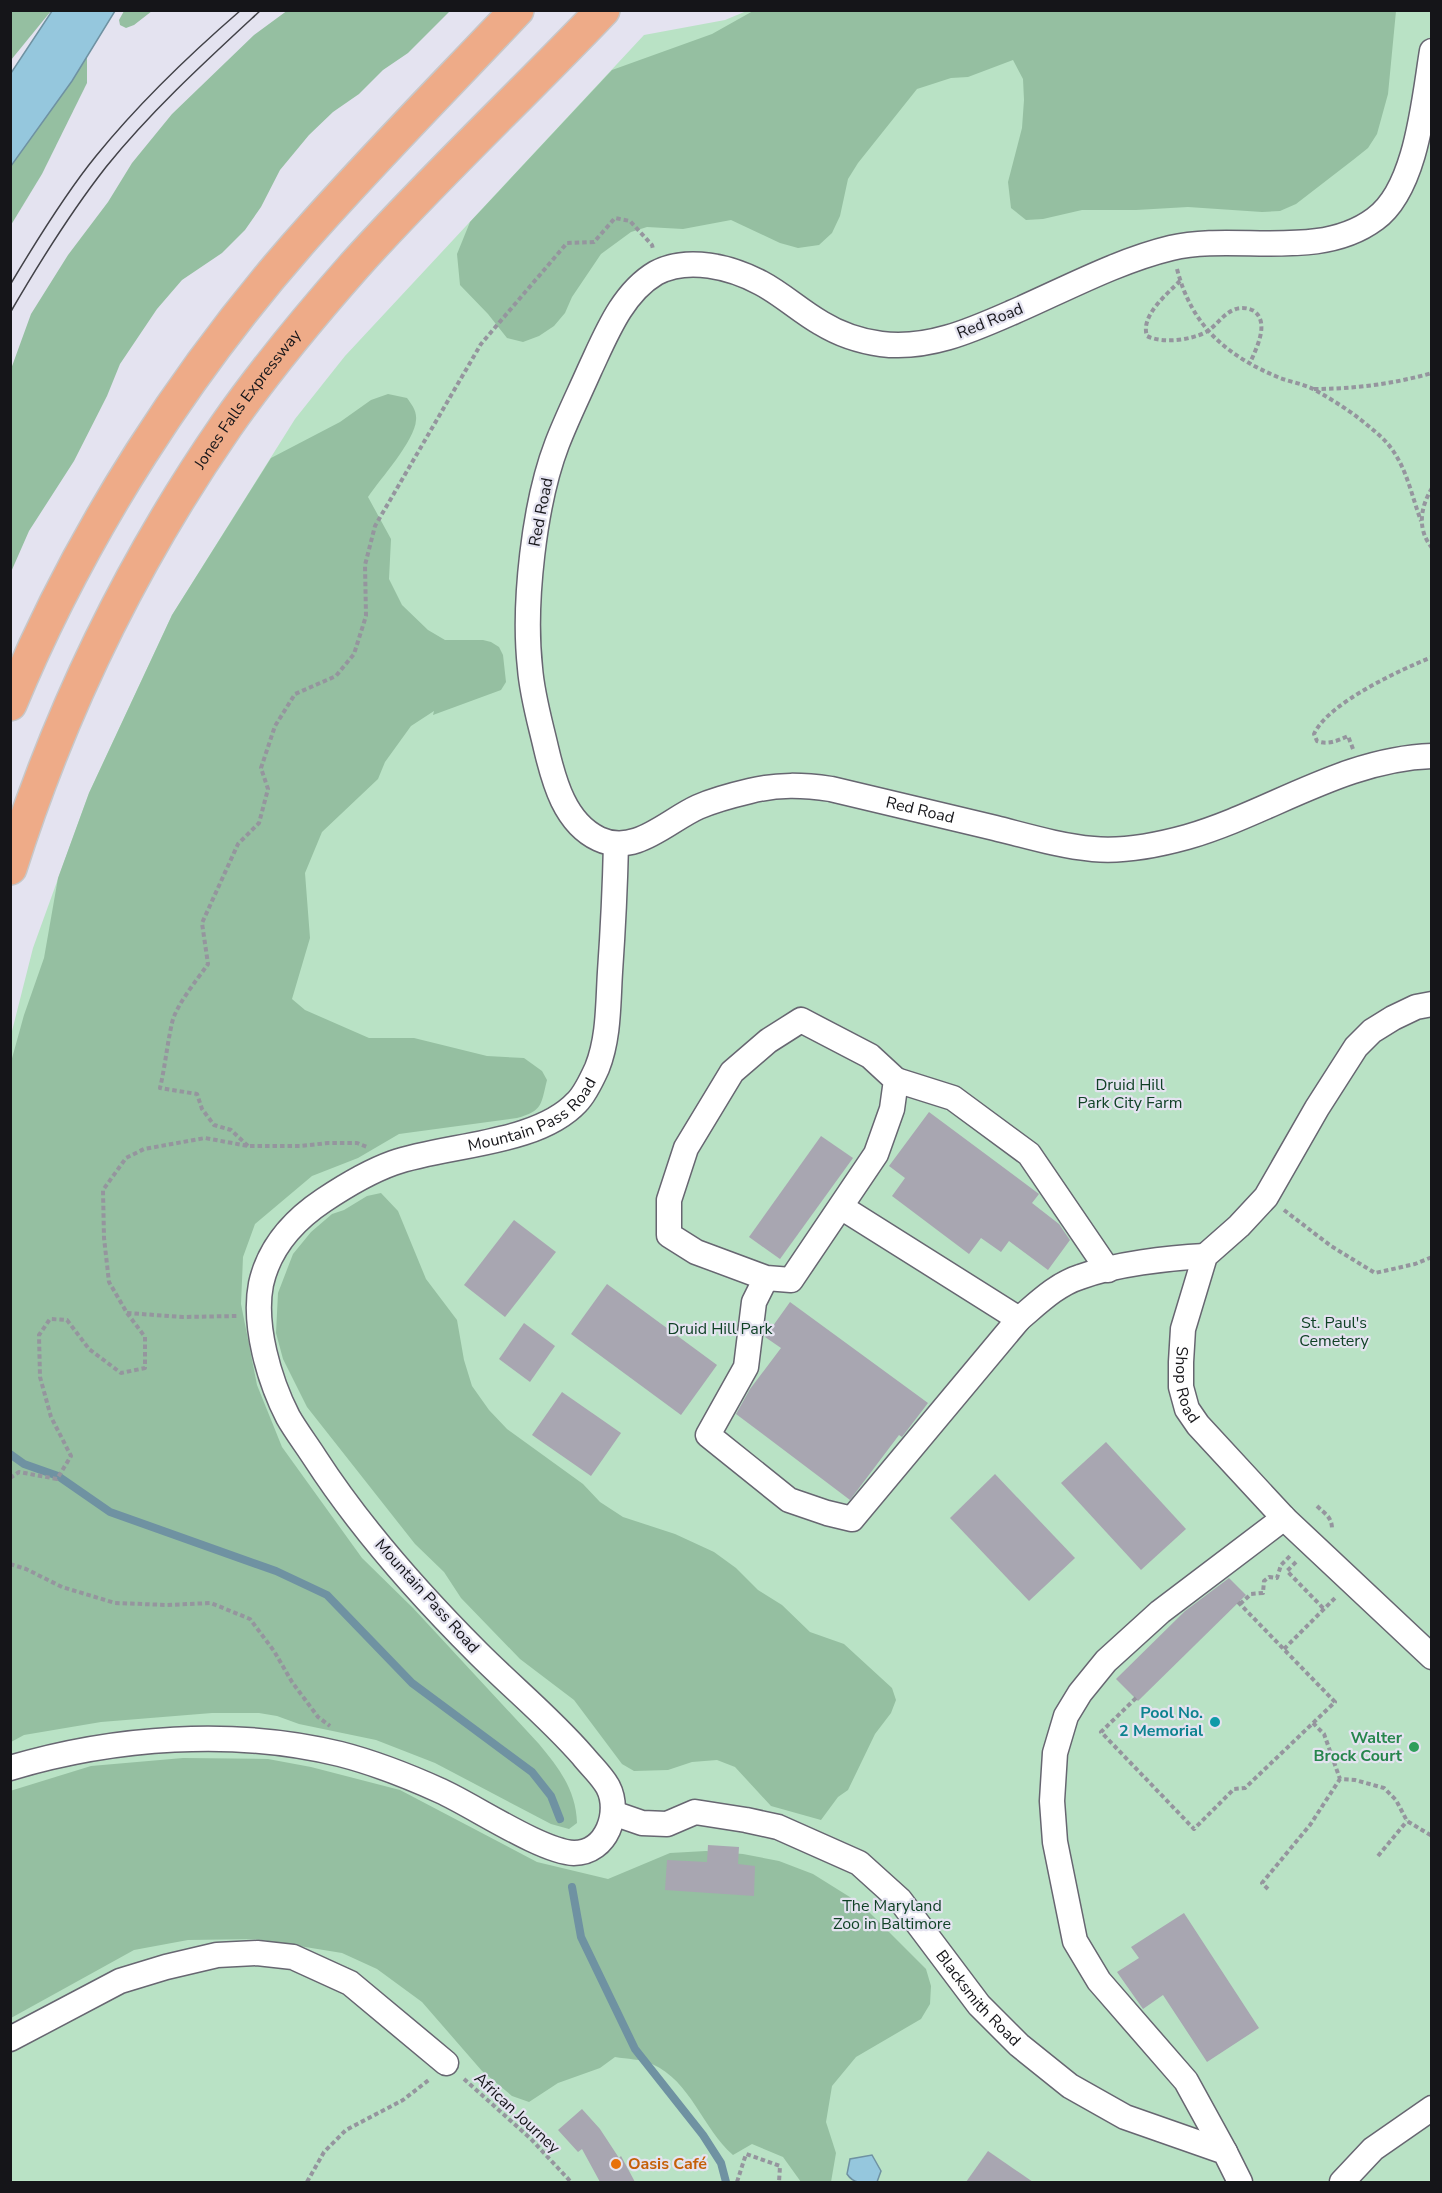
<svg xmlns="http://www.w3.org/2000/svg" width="1442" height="2193" font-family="'Nunito Sans',sans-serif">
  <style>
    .green { fill: #b9e2c5 }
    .forest { fill: #95bfa1 }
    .water { fill: #95c7dd; stroke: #6f92a2; stroke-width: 1.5 }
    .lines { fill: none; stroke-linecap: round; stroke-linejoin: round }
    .stream { stroke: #6f92a2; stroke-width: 8 }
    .building { fill: #a8a6b1 }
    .minor-casing { stroke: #676671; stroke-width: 27 }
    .highway-casing { stroke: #c7c7c8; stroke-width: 36 }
    .path { stroke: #95959e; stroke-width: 4; stroke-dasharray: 4.5 3; stroke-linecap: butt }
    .minor { stroke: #fff; stroke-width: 24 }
    .highway { stroke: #eeab88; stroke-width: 33 }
    .tram { stroke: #424248; stroke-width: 1.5 }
    .culture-dot { fill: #0f9aa8; stroke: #e4e3f0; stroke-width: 2 }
    .leisure-dot { fill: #2e9e5b; stroke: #e4e3f0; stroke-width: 2 }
    .food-dot { fill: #e8710a; stroke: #e4e3f0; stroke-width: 2 }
    .labels { text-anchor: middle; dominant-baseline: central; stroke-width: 4.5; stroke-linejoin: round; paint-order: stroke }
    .street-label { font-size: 16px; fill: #151519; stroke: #e4e3f0 }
    .park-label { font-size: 16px; fill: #104226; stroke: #e4e3f0 }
    .culture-label { font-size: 16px; font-weight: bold; fill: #0d838f; stroke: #e4e3f0; text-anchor: end }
    .leisure-label { font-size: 16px; font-weight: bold; fill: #27864d; stroke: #e4e3f0; text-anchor: end }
    .food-label { font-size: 16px; font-weight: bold; fill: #c56008; stroke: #e4e3f0; text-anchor: start }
  </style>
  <rect width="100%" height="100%" fill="#e4e3f0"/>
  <path class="green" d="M749 10 1431 11V2182H11V1035L33 948 89 793 172 615 295 419 345 356 644 35 725 20Z"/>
  <g class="forest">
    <path d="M11 10 51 11 11 60 10 11Z"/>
    <path d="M288 10 450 11 408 53 383 70 359 94 333 112 309 135 280 170 261 207 245 230 222 253 182 280 157 309 120 364 107 396 74 461 29 531 11 572V369L31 314 68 255 108 202 132 163 172 114 254 35Z"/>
    <path d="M124 11V10L152 11 134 25 126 28 120 25 119 20Z"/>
    <path d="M753 11V10L1396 11 1388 94 1377 134 1368 148 1353 160 1296 204 1280 211 1262 212 1188 207 1136 210H1082L1043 219 1026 220 1011 208 1008 182 1022 128 1024 100 1023 79 1013 60 968 77 951 78 917 89 858 163 848 179 840 216 832 233 819 245 798 248 780 243 731 220 683 229 647 227 631 232 601 254 572 297 565 313 554 326 539 336 523 342 507 338 488 314 460 285 457 254 470 222 612 70 712 34Z"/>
    <path d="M83 48 87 56V83L42 174 11 225V130Z"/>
    <path d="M388 394 407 398C412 405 417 411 416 420 415 441 380 479 368 497L391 539 389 579 402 605 428 630 445 640H483L491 642 499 647 503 655 506 682 501 690 433 715 434 711 411 726 385 762 378 779 322 832 305 873 310 938 292 999 305 1010 369 1038H414L487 1056 524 1058 542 1071 547 1080C541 1104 543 1111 517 1118L399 1134 358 1158 312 1176 255 1224 243 1257 241 1304 257 1385 282 1447 362 1558 413 1608 539 1744C559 1768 576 1790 577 1823L569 1829 551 1824 435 1763 376 1740 299 1724 277 1716 259 1713H212L101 1722 24 1735 11 1742V1062L24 1015 44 958 58 878 89 793 172 615 271 458 340 422 371 400Z"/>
    <path d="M381 1193 398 1211 426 1279 457 1320 464 1360 472 1386 489 1410 507 1429 583 1484 600 1502 623 1517 675 1534 714 1552 736 1568 758 1590 782 1605 810 1632 844 1644 892 1688 896 1700 891 1713 875 1734 848 1790 838 1797 821 1820 771 1806 735 1767 717 1760 692 1762 668 1770 634 1771 622 1764 574 1700 520 1659 461 1598 444 1572 415 1544 307 1407 283 1359 276 1333 278 1293 293 1254 311 1232 332 1214 344 1210 367 1196Z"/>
    <path d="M183 1758 268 1759 311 1767 400 1790 537 1862 608 1879 670 1853 706 1851 743 1854 779 1861 813 1874 861 1904 926 1969 931 1986 930 2004 921 2019 856 2057 832 2086 826 2122 836 2153 831 2182H801L783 2157 752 2144 733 2155C702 2128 691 2081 652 2064 641 2059 627 2059 615 2057L600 2068 558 2083 529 2102 512 2096 482 2071 422 2002 377 1969 342 1953 256 1939 188 1940 134 1950 11 2018 10 1791 91 1766Z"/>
  </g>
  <g class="water">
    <path d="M52 11H115L72 81 11 166V73Z"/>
    <path d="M872 2155 881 2171 877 2182C865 2183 854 2185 847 2174L850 2159Z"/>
  </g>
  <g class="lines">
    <g class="stream">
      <path d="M10 1454 24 1464 58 1476 110 1512 276 1571 327 1595 412 1683 532 1772 551 1796 560 1819"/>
      <path d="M572 1887 581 1937 635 2049 703 2135 721 2163 726 2182"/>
    </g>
  </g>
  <g class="building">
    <path d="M929 1112 1039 1194 1032 1203 1059 1224 1070 1240 1048 1270 1009 1241 1001 1252 981 1238 969 1254 892 1196 905 1178 889 1166Z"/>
    <path d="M821 1136 853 1158 780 1259 749 1237Z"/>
    <path d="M514 1220 556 1252 505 1317 464 1285Z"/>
    <path d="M607 1284 717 1365 681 1415 571 1334Z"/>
    <path d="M790 1302 928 1403 902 1437 899 1435 850 1500 736 1414 750 1389 781 1348 765 1337Z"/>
    <path d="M524 1323 555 1346 530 1382 499 1359Z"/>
    <path d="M562 1392 621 1433 591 1476 532 1435Z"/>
    <path d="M1106 1442 1186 1529 1141 1570 1061 1483Z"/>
    <path d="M995 1474 1075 1558 1029 1601 950 1518Z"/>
    <path d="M1229 1578 1246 1595 1138 1701 1116 1679 1185 1611Z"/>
    <path d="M708 1845 739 1847 738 1864 755 1866 754 1896 665 1890 667 1860 707 1862Z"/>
    <path d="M1184 1913 1259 2028 1207 2062 1163 1995 1143 2009 1117 1972 1139 1958 1131 1947Z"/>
    <path d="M582 2109 600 2129 619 2158 621 2156 635 2182H600L582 2149 578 2152 558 2130Z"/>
    <path d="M988 2151 1033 2182H966Z"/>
  </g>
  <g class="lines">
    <defs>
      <g id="minor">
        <path id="s1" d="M1432 51C1424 99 1417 189 1375 219 1319 261 1235 233 1171 248 1117 261 1062 291 1011 313 970 331 927 350 881 344 859 341 839 334 821 323 800 311 782 294 761 283 731 267 688 256 656 273 622 293 606 335 590 369 579 394 567 418 557 444 534 504 523 604 530 668 532 695 540 722 546 748 554 782 565 823 599 839 635 856 667 821 698 807 714 800 733 795 750 791 778 784 803 785 831 789 886 802 940 815 995 828 1027 836 1060 846 1093 849 1123 852 1158 845 1187 837 1270 813 1343 759 1432 756"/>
        <path id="s2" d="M1432 1004 1416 1007 1393 1018 1372 1031 1356 1047 1317 1108 1266 1197 1239 1226 1205 1256 1183 1329 1181 1362V1387L1187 1409 1198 1425 1284 1518 1432 1657"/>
        <path d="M896 1080 953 1098 1029 1154 1108 1270"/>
        <path d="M841 1207 1019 1319"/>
        <path d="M766 1278 696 1252 669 1235V1200L686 1148 732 1072 768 1041 801 1020 870 1056 896 1080 892 1109 876 1154 791 1280 766 1278 754 1302 746 1367 708 1435 789 1500 827 1513 852 1519 1019 1319C1037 1304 1057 1284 1080 1277 1115 1264 1168 1258 1205 1256"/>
        <path id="s3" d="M10 1768C114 1737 234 1728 340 1754 375 1763 408 1776 441 1791 474 1806 542 1852 574 1853 607 1853 621 1812 608 1787 602 1776 591 1766 583 1756 551 1719 513 1688 478 1653 418 1593 361 1529 315 1458 306 1444 296 1431 288 1417 269 1380 253 1325 261 1284 269 1248 294 1220 324 1200 345 1186 368 1172 393 1163 447 1144 537 1145 577 1102 585 1094 592 1079 597 1068 609 1038 608 1004 610 972 613 929 615 887 616 844"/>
        <path id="s4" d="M613 1813 642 1823 667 1824 695 1812 746 1820 778 1827 859 1863 900 1900 979 2005 1019 2045 1070 2086 1125 2117 1225 2152 1240 2182"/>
        <path d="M10 2039 120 1981 166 1967 217 1955 257 1953 293 1957 350 1983 446 2063"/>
        <path d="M1225 2152 1186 2081 1099 1981 1075 1941 1055 1842 1052 1801 1055 1753 1066 1716 1080 1693 1106 1661 1160 1612 1284 1518"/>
        <path d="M1342 2182 1373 2149 1432 2108"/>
      </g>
      <g id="highway">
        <path d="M10 704C81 532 188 366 312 228 378 154 448 83 517 10"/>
        <path id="s5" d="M10 868C60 711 132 562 226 426 265 370 310 316 355 265 434 177 521 96 603 10"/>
      </g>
    </defs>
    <use href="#minor" class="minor-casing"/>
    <use href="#highway" class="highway-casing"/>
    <g class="path">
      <path d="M1177 269C1192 327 1227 356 1280 378 1291 382 1304 384 1315 390 1331 399 1347 409 1361 420 1372 429 1383 437 1391 448 1407 469 1412 497 1421 521"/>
      <path d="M1180 281C1167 294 1140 316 1147 336 1163 344 1191 340 1206 332 1217 326 1223 313 1236 309 1241 307 1249 308 1254 311 1270 323 1256 349 1250 363"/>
      <path d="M1314 389C1354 389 1393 384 1432 373"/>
      <path d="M1432 488C1420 508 1417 529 1432 548"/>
      <path d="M1353 749 1348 736C1337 741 1328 745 1317 741L1314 734C1328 703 1400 670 1432 657"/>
      <path d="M248 1146 231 1130 214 1125 202 1109 197 1094 160 1088C165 1067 167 1045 172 1023 176 1005 197 980 208 964L202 923 238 844 259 823 268 789 261 768 275 726 295 694 336 676 354 654 366 616 365 565 375 526 481 344 567 243 594 242 615 218 630 221 652 245 653 249"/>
      <path d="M1284 1210 1331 1246 1375 1273 1415 1264 1432 1257"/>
      <path d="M127 1313 183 1317 237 1316"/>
      <path d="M10 1478 19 1472 57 1479 71 1456 51 1417 40 1377 39 1335 50 1319 67 1320 89 1349 121 1373 145 1368V1337L127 1313 109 1282 104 1238 103 1190 126 1158 144 1149 205 1138 248 1146H300L328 1143H357L367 1147"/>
      <path d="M1317 1506C1325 1514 1332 1517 1332 1529"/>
      <path d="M1296 1562 1287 1571 1324 1609"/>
      <path d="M10 1564 26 1569 62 1587 115 1603 167 1605 211 1603 250 1619 274 1651 292 1682 318 1717 330 1726"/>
      <path d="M1240 1604 1251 1594 1263 1593 1264 1581 1269 1577 1277 1578 1281 1565 1290 1556"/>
      <path d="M1284 1649 1336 1597"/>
      <path d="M1136 1698 1101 1732 1194 1829 1234 1789 1245 1788 1335 1702 1238 1602"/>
      <path d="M1313 1723 1324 1734 1340 1779 1355 1780 1384 1788 1396 1800 1407 1821 1432 1836"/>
      <path d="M1378 1856 1407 1821"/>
      <path d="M1268 1889 1262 1883 1310 1825 1340 1779"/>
      <path d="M464 2079 531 2139 571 2182"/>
      <path d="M307 2182 324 2152 346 2130 403 2100 430 2079"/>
      <path d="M737 2182 746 2154 780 2166 779 2182"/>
    </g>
    <use href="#minor" class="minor"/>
    <use href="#highway" class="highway"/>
    <g class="tram">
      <path d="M10 285C35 243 65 194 96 156 139 103 189 55 241 10"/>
      <path d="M10 313C39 263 70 213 106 167 152 110 207 60 261 10"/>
    </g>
  </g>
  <circle class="culture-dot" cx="1215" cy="1722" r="6"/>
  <circle class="leisure-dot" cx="1414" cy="1747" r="6"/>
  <circle class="food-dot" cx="616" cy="2164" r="6"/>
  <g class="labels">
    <g class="street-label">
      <text transform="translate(990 321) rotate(-22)">Red Road</text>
      <text stroke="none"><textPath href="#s5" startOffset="528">Jones Falls Expressway</textPath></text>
      <text transform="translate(541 512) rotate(-79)">Red Road</text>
      <text stroke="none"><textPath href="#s1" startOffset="1899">Red Road</textPath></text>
      <text stroke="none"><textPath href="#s3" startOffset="1642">Mountain Pass Road</textPath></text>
      <text stroke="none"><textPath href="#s2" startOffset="482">Shop Road</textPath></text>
      <text transform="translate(427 1596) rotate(48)">Mountain Pass Road</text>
      <text stroke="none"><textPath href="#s4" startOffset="440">Blacksmith Road</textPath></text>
      <text transform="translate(517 2113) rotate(43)">African Journey</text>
    </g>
    <g class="park-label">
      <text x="1130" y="1085">Druid Hill<tspan x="1130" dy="18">Park City Farm</tspan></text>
      <text x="1334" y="1323">St. Paul's<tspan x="1334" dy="18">Cemetery</tspan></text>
      <text x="720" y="1329">Druid Hill Park</text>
      <text x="892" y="1906">The Maryland<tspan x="892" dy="18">Zoo in Baltimore</tspan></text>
    </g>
    <g class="culture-label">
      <text x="1203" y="1713">Pool No.<tspan x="1203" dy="18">2 Memorial</tspan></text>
    </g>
    <g class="leisure-label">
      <text x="1402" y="1738">Walter<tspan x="1402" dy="18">Brock Court</tspan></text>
    </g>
    <g class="food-label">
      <text x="628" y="2164">Oasis Café</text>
    </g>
  </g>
  <rect width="1442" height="2193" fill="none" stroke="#151519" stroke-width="24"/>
</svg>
